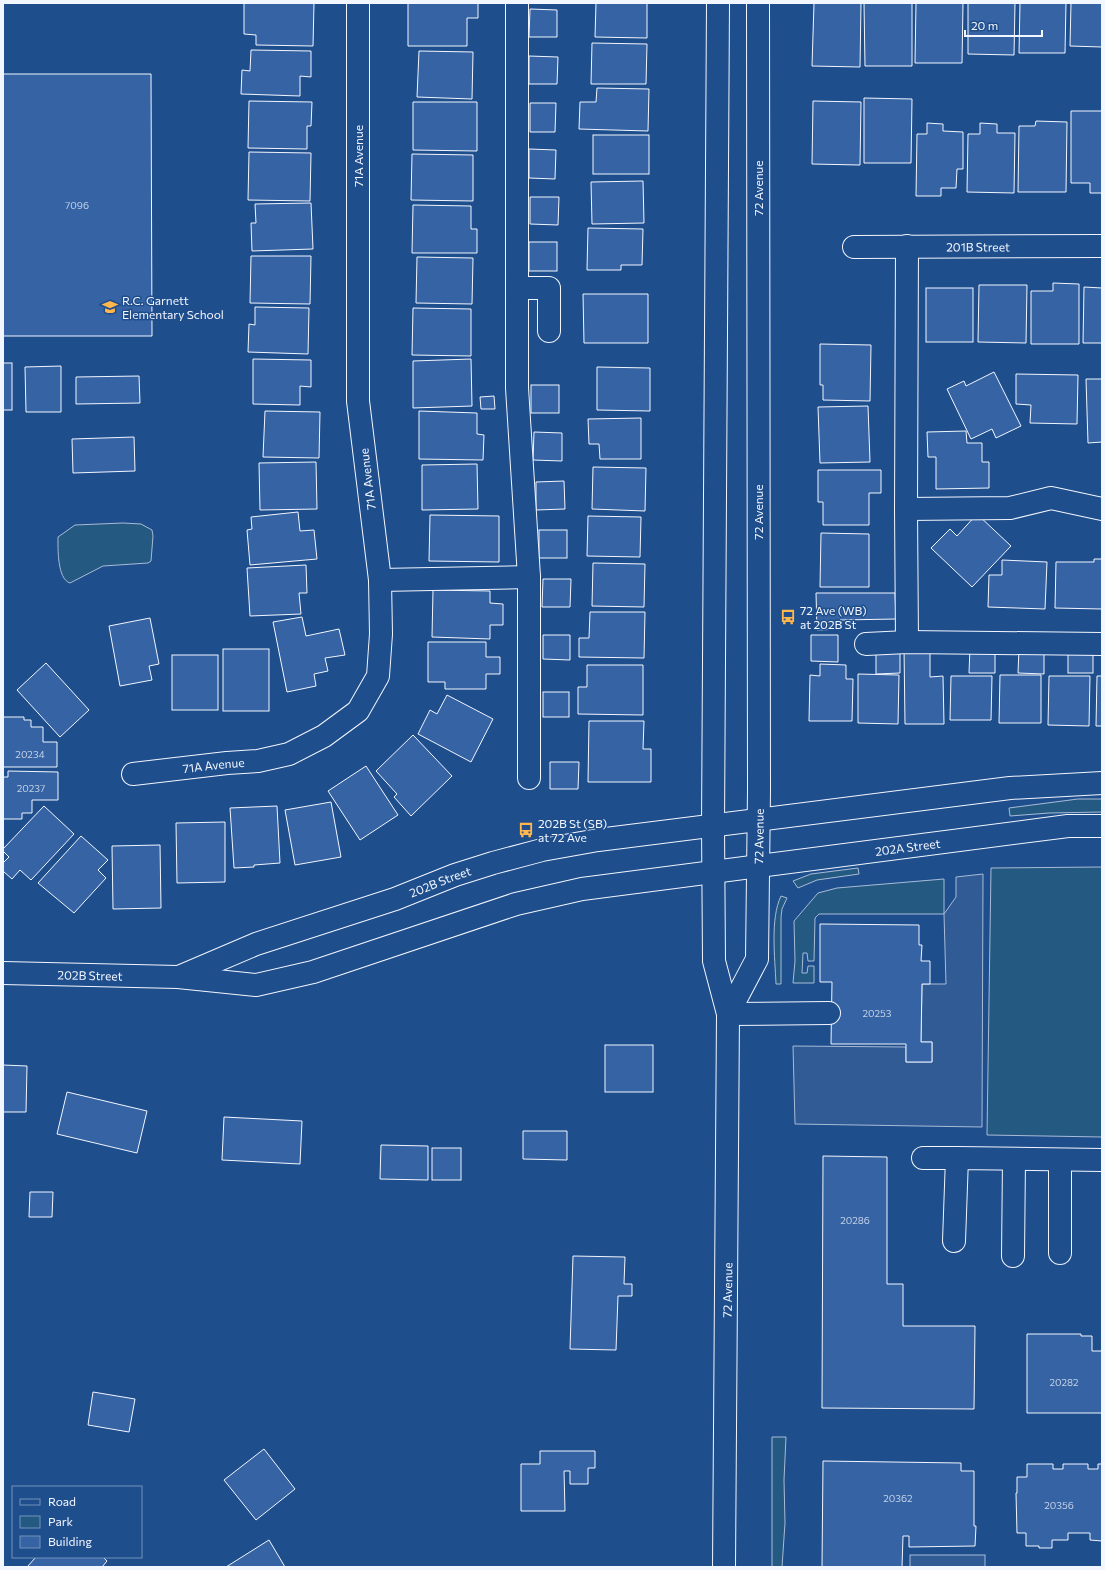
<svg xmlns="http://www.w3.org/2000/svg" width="1105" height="1570" font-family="Commissioner,sans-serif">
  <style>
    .green { fill: #245a82; stroke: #a8bbd7 }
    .parking { fill: #305b95; stroke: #a8bbd7 }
    .building { fill: #3563a3; stroke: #f2f6ff }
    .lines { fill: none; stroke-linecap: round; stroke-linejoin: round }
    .minor-casing { stroke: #f2f6ff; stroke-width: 24 }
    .major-casing { stroke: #f2f6ff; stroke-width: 24 }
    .minor { stroke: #1f4e8c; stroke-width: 22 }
    .major { stroke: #1f4e8c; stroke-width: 22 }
    .labels { text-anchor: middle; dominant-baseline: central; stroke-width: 3; stroke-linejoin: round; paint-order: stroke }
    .number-label { font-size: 10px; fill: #c3d1e8 }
    .street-label { font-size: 12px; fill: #f2f6ff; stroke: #1f4e8c }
    .poi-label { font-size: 12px; fill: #f2f6ff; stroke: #1f4e8c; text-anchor: start }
  </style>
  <rect width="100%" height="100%" fill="#1f4e8c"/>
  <g class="green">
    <path d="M123 523 141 524 152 530 153 536 151 561 148 563 103 566 70 583C57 579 58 548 58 537L75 525Z"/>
    <path d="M1078 799H1102V812L1049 813 1010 816 1009 808Z"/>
    <path d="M1102 867V1137L987 1135 991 868Z"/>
    <path d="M858 868 859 874 817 880 798 888 793 881 811 874Z"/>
    <path d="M944 879V914H819L815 918 814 961H808L807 953H803L802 973H807L808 966H814V983H793L795 961 794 921 818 893 837 888Z"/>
    <path d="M781 896 787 898 782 909 781 917V984H776C775 958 770 919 781 896Z"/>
    <path d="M772 1437H786L784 1480 785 1523 782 1567H772Z"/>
  </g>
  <g class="parking">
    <path d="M983 874 982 1127 795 1124 793 1046 906 1047V1062H932V1042H921L922 984H946L944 914 956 897V877Z"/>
    <rect x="910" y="1555" width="75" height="12"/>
  </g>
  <g class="building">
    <path d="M244 3H314L313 46 256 45V35L244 34Z"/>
    <path d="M408 3H478V18H467V46H408Z"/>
    <path d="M596 3H647V38L595 37Z"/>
    <path d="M814 3H861L860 67 812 66Z"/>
    <path d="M864 3H912V66H865Z"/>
    <path d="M916 3H963L962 63H915Z"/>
    <path d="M968 3H1015L1014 55 968 54Z"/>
    <path d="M1020 3H1066L1065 53H1019Z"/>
    <path d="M1071 3H1102V47L1070 46Z"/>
    <path d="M530 9 557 10V37H529Z"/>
    <path d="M592 43 647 44 646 84H591Z"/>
    <path d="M251 50 311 51V77L300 76V96L241 94 242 70 250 71Z"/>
    <path d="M419 51 473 52 472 99 417 97Z"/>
    <path d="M529 56 558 57 557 84H529Z"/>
    <path d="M3 74H151L152 336H3Z"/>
    <path d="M597 88 649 89 648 131 579 129 580 102H596Z"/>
    <path d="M864 98 912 99 911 163H864Z"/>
    <path d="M249 101 312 102 311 126H307V149L248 148Z"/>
    <path d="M813 101 861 102 860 165 812 164Z"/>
    <path d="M413 102H477V151L413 150Z"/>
    <path d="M530 103H556L555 132H530Z"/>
    <path d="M1071 111H1102V193H1090V183H1071Z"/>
    <path d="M1036 121 1067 122 1066 192H1018L1019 126H1035Z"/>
    <path d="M927 123 943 124V131L963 132V169H957L956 188H941V196H916L917 134H927Z"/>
    <path d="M980 123 997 124V133H1015L1014 193 967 192 968 134H980Z"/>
    <rect x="593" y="135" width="56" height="39"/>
    <path d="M529 149 556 150 555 179 529 178Z"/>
    <path d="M249 152 311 153 310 201 248 200Z"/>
    <path d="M412 154 473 155V201L411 200Z"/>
    <path d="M643 181 644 223 592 224 591 182Z"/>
    <path d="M530 197H559L558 225 530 224Z"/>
    <path d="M311 203 313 249 252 251 251 223H256L255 204Z"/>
    <path d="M413 205 471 206V229H477V253H412Z"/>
    <path d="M588 228 643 229 642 265H621V270H587Z"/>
    <rect x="529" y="242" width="28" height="29"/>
    <path d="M251 256H311L310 304 250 303Z"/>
    <path d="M417 257 473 258 472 304 416 303Z"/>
    <path d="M1053 283 1079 284V344H1031V291H1053Z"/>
    <path d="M979 285H1027L1026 343 978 342Z"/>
    <path d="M1084 287 1102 288V343H1083Z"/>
    <rect x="926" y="288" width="47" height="54"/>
    <path d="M583 294H648V343H584Z"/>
    <path d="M255 307 309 308 308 354 248 352 249 324 255 325Z"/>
    <path d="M413 308 471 309V356L412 355Z"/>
    <path d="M820 344 871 345 870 401 823 400V385H820Z"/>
    <path d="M253 359 311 360V387L300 386V405L253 404Z"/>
    <path d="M471 359 472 406 413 408V361Z"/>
    <rect x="3" y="363" width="9" height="47"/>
    <path d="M61 366V412H26L25 367Z"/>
    <path d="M597 367 650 368V411L597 410Z"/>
    <path d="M994 372 1021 426 996 438 992 429 971 439 947 389 964 381 966 386Z"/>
    <path d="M1016 374 1078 375 1077 424 1030 423 1031 405 1016 404Z"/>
    <path d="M139 376 140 403 76 404V377Z"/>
    <path d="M1086 379H1102V442L1088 443Z"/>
    <rect x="531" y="385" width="28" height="28"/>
    <path d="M494 396 495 409H481L480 397Z"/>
    <path d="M868 406 870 462 820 463 818 407Z"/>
    <path d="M265 411 320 412 319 458 263 457Z"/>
    <path d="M419 411 477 413V434L484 435 483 460 419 459Z"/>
    <path d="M641 418V459H600L599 444H589L588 419Z"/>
    <path d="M966 431 967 443H982V462H989V488L936 489V457H928L927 432Z"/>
    <path d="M534 432 562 433V461L533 460Z"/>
    <path d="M134 437 135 471 73 473 72 439Z"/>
    <path d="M316 462 317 509 260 510 259 463Z"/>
    <path d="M477 464 478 509 422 510V465Z"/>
    <path d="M593 467 646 468 645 511 592 509Z"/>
    <path d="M818 470H881V493H869V525H823V502H818Z"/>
    <path d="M564 481 565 509 536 510V482Z"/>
    <path d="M298 512 300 531 314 530 317 559 250 565 247 530 252 529 251 517Z"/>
    <path d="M977 514 1011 546 972 587 931 548 950 529 957 536Z"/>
    <path d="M430 515 499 516V562L429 561Z"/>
    <path d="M588 516 641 517 640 557 587 556Z"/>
    <rect x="539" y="530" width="28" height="28"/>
    <path d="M821 533 869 534V587H820Z"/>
    <path d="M1094 559H1102V609L1055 608 1056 562H1094Z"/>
    <path d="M1002 560 1047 562 1045 609 988 607 989 575H1002Z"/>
    <path d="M593 563 645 564 644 607 592 606Z"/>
    <path d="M306 565 307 593H299L301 614 250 616 247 568Z"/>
    <path d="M543 579H571L570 607H542Z"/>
    <path d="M433 590 490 591V603L503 604V625H490V639L432 637Z"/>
    <path d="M816 593H895L896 619 840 620V629L817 630Z"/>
    <path d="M590 612H645L644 658 579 657V638H589Z"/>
    <path d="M302 617 306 636 339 629 345 655 325 658 328 671 314 674 316 686 287 692 273 622Z"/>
    <path d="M150 618 159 664 149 666 152 680 120 686 109 626Z"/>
    <path d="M543 635H570V660L543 659Z"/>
    <path d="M811 635H838V662L811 661Z"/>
    <path d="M428 642H486V657H500V674H486V689H445V682H428Z"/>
    <path d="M876 648H900V673L876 674Z"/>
    <path d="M904 648H930V677L943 676 944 724H905Z"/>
    <path d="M970 648H995V673H969Z"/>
    <rect x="223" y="649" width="46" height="62"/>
    <path d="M1019 649H1044V674L1018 673Z"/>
    <rect x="1068" y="649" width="25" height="24"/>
    <rect x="172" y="655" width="46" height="55"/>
    <path d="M46 663 89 710 60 737 17 690Z"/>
    <path d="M820 664 846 665V679H853L852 721H809L810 675 820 676Z"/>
    <path d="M587 665H643V715L578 714V687H587Z"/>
    <path d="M858 674 899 675 898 724 858 723Z"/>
    <path d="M1000 675H1041V723H999Z"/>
    <path d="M951 676H992L991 720H950Z"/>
    <path d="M1049 676H1090L1089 726 1048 725Z"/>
    <path d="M1097 676H1102V726H1096Z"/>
    <rect x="543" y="692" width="26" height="25"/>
    <path d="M447 695 493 719 471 762 418 734 430 710 437 714Z"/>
    <path d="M3 717H24V720H31V727H43V742H57V767H3Z"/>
    <path d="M589 721H644L643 749H651V782H588Z"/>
    <path d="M413 735 452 776 411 816 394 797 397 794 376 771Z"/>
    <path d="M550 762H579L578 789H550Z"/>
    <path d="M366 766 398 815 360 840 328 791Z"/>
    <path d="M8 771 58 772V800H32V813H22V819H3V777H8Z"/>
    <path d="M331 802 341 857 295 865 285 810Z"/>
    <path d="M44 806 74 834 31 880 20 870 12 879 3 871V863L9 857 3 851V849Z"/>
    <path d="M277 806 280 863 254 865V867L234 868 230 808Z"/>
    <path d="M225 822V882L177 883 176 823Z"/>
    <path d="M81 836 108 860 98 870 106 878 74 913 38 883Z"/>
    <path d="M160 845 161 908 113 909 112 846Z"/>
    <path d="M820 924 919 925V945H922L921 961H930V984H922L921 1042H932V1062H906V1044H831L832 982H820Z"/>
    <rect x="605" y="1045" width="48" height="47"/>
    <path d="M3 1065 27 1066 26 1112H3Z"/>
    <path d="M67 1092 147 1111 137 1153 57 1134Z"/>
    <path d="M224 1117 302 1121 300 1164 222 1160Z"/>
    <path d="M523 1131H567V1160L523 1159Z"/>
    <path d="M381 1145 428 1146V1180L380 1179Z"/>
    <rect x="432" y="1148" width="29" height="32"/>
    <path d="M823 1156 887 1157V1284H903V1326H975L974 1409 822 1408Z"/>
    <path d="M30 1192H53L52 1217H29Z"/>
    <path d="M573 1256 625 1257 624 1284H632V1296H618L616 1350 570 1349Z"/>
    <path d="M1027 1334H1081V1336H1092V1351H1102V1413H1027Z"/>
    <path d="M93 1392 135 1399 129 1432 88 1425Z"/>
    <path d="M264 1449 295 1489 256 1520 224 1480Z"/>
    <path d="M540 1451H595V1468H588V1484H570V1471H564L565 1511H521V1464H540Z"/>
    <path d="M823 1461 961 1463V1471H974V1526H976L975 1546 909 1547V1536H903L902 1567H822Z"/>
    <path d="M1027 1464H1053V1469H1063V1464H1088V1469H1098V1464H1102V1541L1090 1540V1533H1068V1540H1052V1548H1039V1546H1026V1533H1017L1016 1493H1017V1477H1027Z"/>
    <path d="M269 1540 285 1567H226Z"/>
    <path d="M36 1557H103L107 1561 102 1567H27Z"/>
  </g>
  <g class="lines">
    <defs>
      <g id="minor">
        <path d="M517 3V388L529 577V778"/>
        <path id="s1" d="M854 247 1102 246"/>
        <path d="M517 288H549V331"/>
        <path d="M906 509 1010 508 1051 498 1102 509"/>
        <path d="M380 580 529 577"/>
        <path d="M907 642 906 509 907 246"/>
        <path d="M866 644 907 642 1102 644"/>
        <path id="s2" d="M133 774 227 763 258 761 289 754 324 736 358 711 378 676 381 634 380 580 358 401V3"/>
        <path d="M728 1014 829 1013"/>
        <path d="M923 1158H957"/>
        <path d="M1060 1160V1253"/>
        <path d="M954 1241 957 1158 1102 1160"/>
        <path d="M1013 1256 1014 1159"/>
      </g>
      <g id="major">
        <path d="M718 3 713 826 714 961 728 1014 724 1567"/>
        <path id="s3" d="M3 973 178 977 256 985 313 972 516 904 582 889 1068 826H1102"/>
        <path id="s4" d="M181 976 256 944 395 899 455 875 493 863 542 850 598 840 1010 788 1102 783"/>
        <path id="s5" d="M728 1014 757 959 759 790 758 3"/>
      </g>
    </defs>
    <use href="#minor" class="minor-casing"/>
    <use href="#major" class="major-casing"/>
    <use href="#minor" class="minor"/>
    <use href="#major" class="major"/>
  </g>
  <defs>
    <symbol id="school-bare" viewBox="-9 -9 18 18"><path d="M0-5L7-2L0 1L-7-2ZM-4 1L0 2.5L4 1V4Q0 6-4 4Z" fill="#ffb74d" stroke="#1f4e8c" stroke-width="2.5" paint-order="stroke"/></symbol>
    <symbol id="bus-bare" viewBox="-9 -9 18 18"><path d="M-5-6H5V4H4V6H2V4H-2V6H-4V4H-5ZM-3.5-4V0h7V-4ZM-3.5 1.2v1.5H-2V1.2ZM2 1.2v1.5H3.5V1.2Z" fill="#ffb74d" stroke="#1f4e8c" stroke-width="2.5" paint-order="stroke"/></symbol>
  </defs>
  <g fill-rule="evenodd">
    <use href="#school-bare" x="99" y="296" width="22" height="22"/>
    <use href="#bus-bare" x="777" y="606" width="22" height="22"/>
    <use href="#bus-bare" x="515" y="819" width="22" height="22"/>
  </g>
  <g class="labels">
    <g class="number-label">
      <text x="77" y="205">7096</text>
      <text x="30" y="754">20234</text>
      <text x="31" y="788">20237</text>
      <text x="877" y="1013">20253</text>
      <text x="855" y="1220">20286</text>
      <text x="1064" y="1382">20282</text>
      <text x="898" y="1498">20362</text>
      <text x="1059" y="1505">20356</text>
    </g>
    <g class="street-label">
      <text transform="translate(358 156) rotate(-90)">71A Avenue</text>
      <text transform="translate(758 188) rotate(-90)">72 Avenue</text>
      <text stroke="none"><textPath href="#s1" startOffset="124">201B Street</textPath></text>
      <text transform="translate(367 479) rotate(-97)">71A Avenue</text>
      <text transform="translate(758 512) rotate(-90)">72 Avenue</text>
      <text stroke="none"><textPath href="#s2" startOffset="81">71A Avenue</textPath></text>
      <text stroke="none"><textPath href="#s5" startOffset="185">72 Avenue</textPath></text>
      <text stroke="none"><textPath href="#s3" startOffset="922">202A Street</textPath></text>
      <text stroke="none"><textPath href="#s4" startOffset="276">202B Street</textPath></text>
      <text stroke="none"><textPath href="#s3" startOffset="87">202B Street</textPath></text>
      <text transform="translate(727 1290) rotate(-89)">72 Avenue</text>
    </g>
    <g class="poi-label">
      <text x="122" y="300">R.C. Garnett<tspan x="122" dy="14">Elementary School</tspan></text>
      <text x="800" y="610">72 Ave (WB)<tspan x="800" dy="14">at 202B St</tspan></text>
      <text x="538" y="823">202B St (SB)<tspan x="538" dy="14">at 72 Ave</tspan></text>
    </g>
  </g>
  <rect width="1105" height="1570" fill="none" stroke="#f2f6ff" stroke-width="8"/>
  <rect x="12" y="1486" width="130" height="72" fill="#1f4e8c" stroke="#7391ba"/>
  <rect x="20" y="1499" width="20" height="6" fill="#1f4e8c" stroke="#7391ba"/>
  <text x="48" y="1506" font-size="12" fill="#f2f6ff">Road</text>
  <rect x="20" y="1516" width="20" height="12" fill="#245a82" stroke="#7391ba"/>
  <text x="48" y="1526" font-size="12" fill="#f2f6ff">Park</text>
  <rect x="20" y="1536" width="20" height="12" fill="#3563a3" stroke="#7391ba"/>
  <text x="48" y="1546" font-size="12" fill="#f2f6ff">Building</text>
  <path d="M965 30v6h77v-6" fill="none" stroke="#f2f6ff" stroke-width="2"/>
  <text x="971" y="30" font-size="12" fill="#f2f6ff" stroke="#1f4e8c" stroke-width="3" paint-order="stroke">20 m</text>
</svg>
